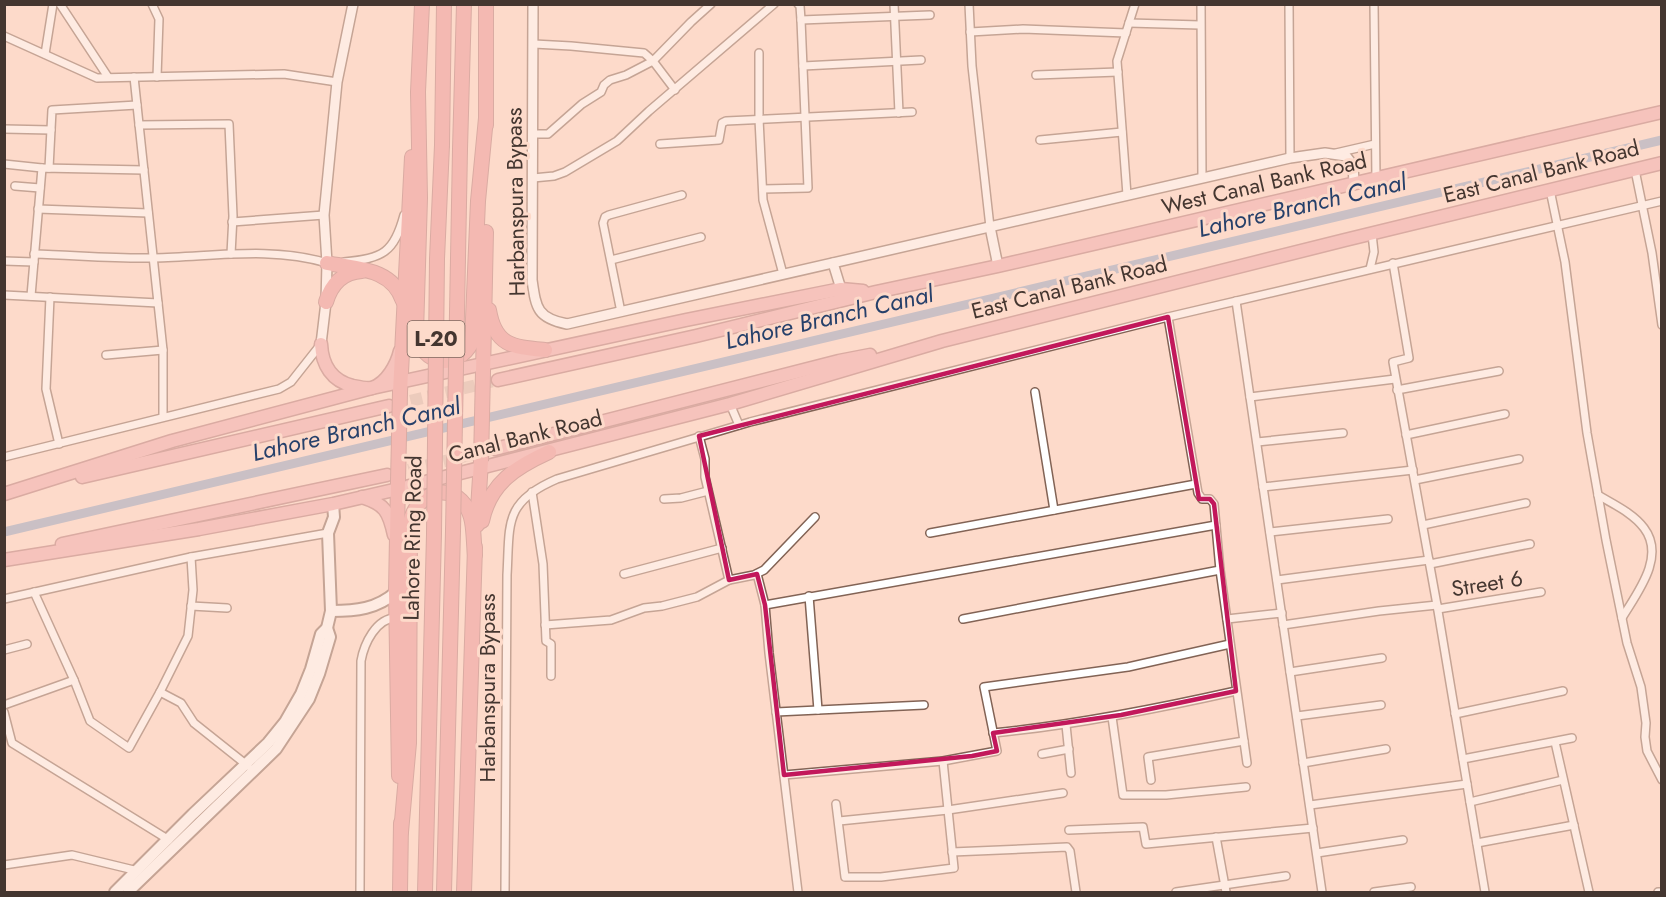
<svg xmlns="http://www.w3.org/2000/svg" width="1666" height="897" font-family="Jost,sans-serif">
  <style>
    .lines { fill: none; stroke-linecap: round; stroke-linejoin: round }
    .canal { stroke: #8da0be; stroke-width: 9 }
    .trunk-tunnel { stroke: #d8b9ab; stroke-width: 12; stroke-dasharray: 12 6; stroke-linecap: butt }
    .minor-casing { stroke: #826355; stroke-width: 10 }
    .tertiary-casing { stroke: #826355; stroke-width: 12 }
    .secondary-casing { stroke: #826355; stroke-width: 14 }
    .trunk-casing { stroke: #af7172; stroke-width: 15 }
    .motorway-casing { stroke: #af7172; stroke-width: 16 }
    .minor { stroke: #fff; stroke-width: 7 }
    .tertiary { stroke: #fff; stroke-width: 9 }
    .secondary { stroke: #fff; stroke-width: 10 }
    .trunk { stroke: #eea7ab; stroke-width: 12 }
    .motorway { stroke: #e99196; stroke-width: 14 }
    .motorway-bridge-casing { stroke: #af7172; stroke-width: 16; stroke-linecap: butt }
    .motorway-bridge { stroke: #e99196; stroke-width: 14 }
    .marked { fill: none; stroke: #c2185b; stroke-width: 4.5; stroke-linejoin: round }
    .labels { text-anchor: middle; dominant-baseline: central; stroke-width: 6; stroke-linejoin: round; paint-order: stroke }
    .shield { fill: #fddaca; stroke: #7c675e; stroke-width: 1.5 }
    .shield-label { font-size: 21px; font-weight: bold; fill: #443630 }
    .street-label { font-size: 22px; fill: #443630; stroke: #fddaca }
    .water-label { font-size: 24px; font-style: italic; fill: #26406a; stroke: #fddaca }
  </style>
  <rect width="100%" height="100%" fill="#fddaca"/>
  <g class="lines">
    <path class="canal" d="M4 532 1662 140"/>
    <g class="trunk-tunnel">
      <path d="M393 405 498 380"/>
      <path d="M391 474 495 449"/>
    </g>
    <defs>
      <g id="minor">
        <path d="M60 4 108 77"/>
        <path d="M152 4 159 19 157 77"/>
        <path d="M894 4 899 113"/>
        <path d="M969 4 972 66 990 227"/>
        <path d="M1201 4 1202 178"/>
        <path d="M1289 4 1290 158"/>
        <path d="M1374 4 1376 179"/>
        <path d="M801 20 930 15"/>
        <path d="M1129 23 1200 25"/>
        <path d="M970 32 1023 29 1126 33"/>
        <path d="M4 36 97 78 284 74 337 82"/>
        <path d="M534 44 571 46 644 53 653 61 675 90"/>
        <path d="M759 53V119L763 200 783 274"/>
        <path d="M45 54 53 4"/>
        <path d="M803 66 921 60"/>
        <path d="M1036 75 1118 72"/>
        <path d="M139 125 229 124 233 216 231 254"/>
        <path d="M4 129 51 130"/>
        <path d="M532 134H548L582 104 601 92 604 85 610 80 626 75 653 61 691 22 711 4"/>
        <path d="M1040 140 1122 132"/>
        <path d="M660 144 719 140 722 123 726 121 912 112"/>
        <path d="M1336 153 1375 144"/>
        <path d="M4 164 42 168"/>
        <path d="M49 168 52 110 137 105"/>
        <path d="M1635 170 1652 253 1662 325"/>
        <path d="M533 178 554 176 565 172 617 141 649 111 774 4"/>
        <path d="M15 186 40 188"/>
        <path d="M763 189 808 188 801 20 800 6 798 4"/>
        <path d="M1550 190 1565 262 1587 433 1606 540 1627 643 1641 687 1646 723 1645 737 1647 751 1662 780"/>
        <path d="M1127 195 1117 61 1135 4"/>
        <path d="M38 209 148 213"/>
        <path d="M232 222 324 215"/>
        <path d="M34 254C74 255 114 259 154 258 212 257 271 246 327 263"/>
        <path d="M611 260 701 237"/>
        <path d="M4 261 34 262"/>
        <path d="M344 262C383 258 394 253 404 215"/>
        <path d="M1393 263 1409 358 1393 362 1437 605 1485 892"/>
        <path d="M1370 269 1374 252 1372 234"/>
        <path d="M4 295 158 303 134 77"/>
        <path d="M31 296 42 168 144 170"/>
        <path d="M50 297 46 389 59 444"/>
        <path d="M1236 301 1322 892"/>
        <path d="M158 303 163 350V417"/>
        <path d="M621 312 603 223 605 217 609 215 682 195"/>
        <path d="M1168 317 1198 493 1202 499H1210L1214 504 1220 570 1247 763"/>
        <path d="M106 355 163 350"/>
        <path d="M1397 390 1499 371"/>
        <path d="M1035 392 1054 510"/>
        <path d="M1250 397 1395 379"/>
        <path d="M730 404 739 425"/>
        <path d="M1406 435 1505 414"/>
        <path d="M1257 442 1343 433"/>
        <path d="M4 457 279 389 291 382 321 344"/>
        <path d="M1415 480 1519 459"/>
        <path d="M1263 487 1413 470"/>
        <path d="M532 492 543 564 546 641 551 644V676"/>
        <path d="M1598 495C1613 504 1633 513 1644 528 1666 557 1637 593 1622 618"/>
        <path d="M664 499 681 498 708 491"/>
        <path d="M1423 525 1526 503"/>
        <path d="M1270 532 1388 519"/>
        <path d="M930 533 1196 484"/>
        <path d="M1430 564 1530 544"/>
        <path d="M624 574 722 548"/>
        <path d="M757 574 765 605"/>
        <path d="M729 580 754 575 764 570 815 517"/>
        <path d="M1277 580 1429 560"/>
        <path d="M34 592 74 680"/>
        <path d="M809 596 818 710"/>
        <path d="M4 599 191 557 328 533"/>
        <path d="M191 606 227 608"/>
        <path d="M1438 609 1541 592"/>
        <path d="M963 619 1220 570"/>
        <path d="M1227 619 1282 613"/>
        <path d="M545 625 611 620 644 608 662 606 697 597 729 580 705 477V459L699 436"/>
        <path d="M1283 625 1379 611 1437 605"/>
        <path d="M4 650 27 644"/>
        <path d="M1290 672 1382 658"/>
        <path d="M160 692 188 636 193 590 191 557"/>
        <path d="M4 705 74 680 90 721 129 748 160 692 181 703 194 723 248 766"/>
        <path d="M4 712 12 743 169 840"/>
        <path d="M776 712 924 705"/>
        <path d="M1455 714 1563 691"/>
        <path d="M1297 716 1381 705"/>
        <path d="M1112 717 1123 795H1166L1246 787"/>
        <path d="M1066 725 1071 773"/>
        <path d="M993 733C1076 725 1156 709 1236 691"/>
        <path d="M1555 742 1589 892"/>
        <path d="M1042 754 1069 749"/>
        <path d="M1463 759 1572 738"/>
        <path d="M1303 763 1386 749"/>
        <path d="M784 775 943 761 997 751 984 687 1128 667 1230 644"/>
        <path d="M1151 780 1148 757 1244 741"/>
        <path d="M1470 802 1563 780"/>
        <path d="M836 804 845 877H881L954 868 943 761"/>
        <path d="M1310 805 1467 784"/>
        <path d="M839 821 948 810 1063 793"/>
        <path d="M1069 830 1143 827 1146 844 1313 828"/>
        <path d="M1216 837 1226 892"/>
        <path d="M1477 843 1574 825"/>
        <path d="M952 852 1067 847 1070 851 1076 892"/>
        <path d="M1317 853 1403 840"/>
        <path d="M4 865 72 855 138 871"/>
        <path d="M360 892 361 661C364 644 376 618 396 618"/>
        <path d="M505 892 507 575C510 524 503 502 557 479L750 422 1168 317 1662 201"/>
        <path d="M798 892 769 653 765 605 1216 525"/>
        <path d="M1176 892 1286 876"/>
        <path d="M1374 892 1411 887"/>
        <path d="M1658 892H1662"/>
      </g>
      <g id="tertiary">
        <path d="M533 4 532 280C536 308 537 318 567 324L1290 158 1325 153 1346 156 1353 165 1354 183"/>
        <path d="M990 227 998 266"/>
        <path d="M833 263 841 289"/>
        <path d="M321 344 326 302 327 263 324 215 337 82 353 4"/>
      </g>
      <g id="secondary">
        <path d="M331 611C356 611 377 609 396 592"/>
        <path d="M115 892 193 814 268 743 285 722 301 694 311 669 321 634 327 628 331 611 328 533 334 517 333 504"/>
        <path d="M128 892 276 749 309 699 319 674 330 637 327 628"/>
      </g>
      <g id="trunk">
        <path d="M321 344C322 365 332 381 353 386 358 387 367 389 372 388 387 383 397 364 400 351"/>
        <path d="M498 380 696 336 876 292 998 266 1662 112"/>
        <path d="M495 449 839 361 870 355"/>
        <path d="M82 477 389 406"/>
        <path d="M4 494 172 441 372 388 686 320 841 289 863 291"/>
        <path d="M362 497C385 504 389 512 394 535"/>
        <path d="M62 544 387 475"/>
        <path d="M4 560 199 529 333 504 398 489 730 404 942 341 1345 240 1662 163"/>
      </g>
      <g id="motorway">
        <path d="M422 4 418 92 420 198 416 333C422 366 457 371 472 342L478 201 486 118"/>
        <path d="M486 125V4"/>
        <path d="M442 145 444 4"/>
        <path d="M460 149 464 4"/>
        <path d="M327 263C357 269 392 268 403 301"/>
        <path d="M326 302C331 285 342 272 362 271"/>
        <path d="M489 310C495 346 513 347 545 350"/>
        <path d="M483 372 486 232"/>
        <path d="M400 392 412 157"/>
        <path d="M398 481 396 592 399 776"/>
        <path d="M482 521C490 483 516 467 549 452"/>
        <path d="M477 525 481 461"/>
        <path d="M401 832 409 743 410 523C415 496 446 480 465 505 475 517 473 540 475 555"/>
        <path d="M400 892 401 823"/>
        <path d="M425 892 434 534"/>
        <path d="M444 892 453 531"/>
        <path d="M464 892 475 547"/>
      </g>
    </defs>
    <use href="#minor" class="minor-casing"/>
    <use href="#tertiary" class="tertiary-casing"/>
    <use href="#secondary" class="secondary-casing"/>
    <use href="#trunk" class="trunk-casing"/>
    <use href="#motorway" class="motorway-casing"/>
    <use href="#minor" class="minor"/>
    <use href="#tertiary" class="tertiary"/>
    <use href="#secondary" class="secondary"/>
    <use href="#trunk" class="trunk"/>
    <use href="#motorway" class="motorway"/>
    <defs>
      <g id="motorway-bridge">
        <path d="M481 461 483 372"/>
        <path d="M398 481 400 392"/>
        <path d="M453 531 460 149"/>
        <path d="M434 534 437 259 442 145"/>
      </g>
    </defs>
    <use href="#motorway-bridge" class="motorway-bridge-casing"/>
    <use href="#motorway-bridge" class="motorway-bridge"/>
  </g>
  <path d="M0 0H1666V897H0ZM1168 317 1199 499H1210L1214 504 1236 691 1121 715 993 733 997 751 972 756 784 775 765 605 757 574 729 580 699 436Z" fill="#fddaca" fill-opacity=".55" fill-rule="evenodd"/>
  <path class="marked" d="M1168 317 1199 499H1210L1214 504 1236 691 1121 715 993 733 997 751 972 756 784 775 765 605 757 574 729 580 699 436Z"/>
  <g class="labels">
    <rect class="shield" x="407.5" y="321" width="57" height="36" rx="4.5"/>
    <g class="shield-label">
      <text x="436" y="339">L-20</text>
    </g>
    <g class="street-label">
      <text transform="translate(1541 171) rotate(-14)">East Canal Bank Road</text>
      <text transform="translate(1264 183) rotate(-13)">West Canal Bank Road</text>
      <text transform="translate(515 202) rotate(-91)">Harbanspura Bypass</text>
      <text transform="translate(1069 287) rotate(-14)">East Canal Bank Road</text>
      <text transform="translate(525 436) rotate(-14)">Canal Bank Road</text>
      <text transform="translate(412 538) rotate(-89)">Lahore Ring Road</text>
      <text transform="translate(1487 583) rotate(-9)">Street 6</text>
      <text transform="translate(487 688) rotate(-90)">Harbanspura Bypass</text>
    </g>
    <g class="water-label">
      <text transform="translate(1302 205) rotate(-13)">Lahore Branch Canal</text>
      <text transform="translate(829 317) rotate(-13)">Lahore Branch Canal</text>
      <text transform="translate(356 429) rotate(-13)">Lahore Branch Canal</text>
    </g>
  </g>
  <rect width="1666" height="897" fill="none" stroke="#443630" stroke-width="12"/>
</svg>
